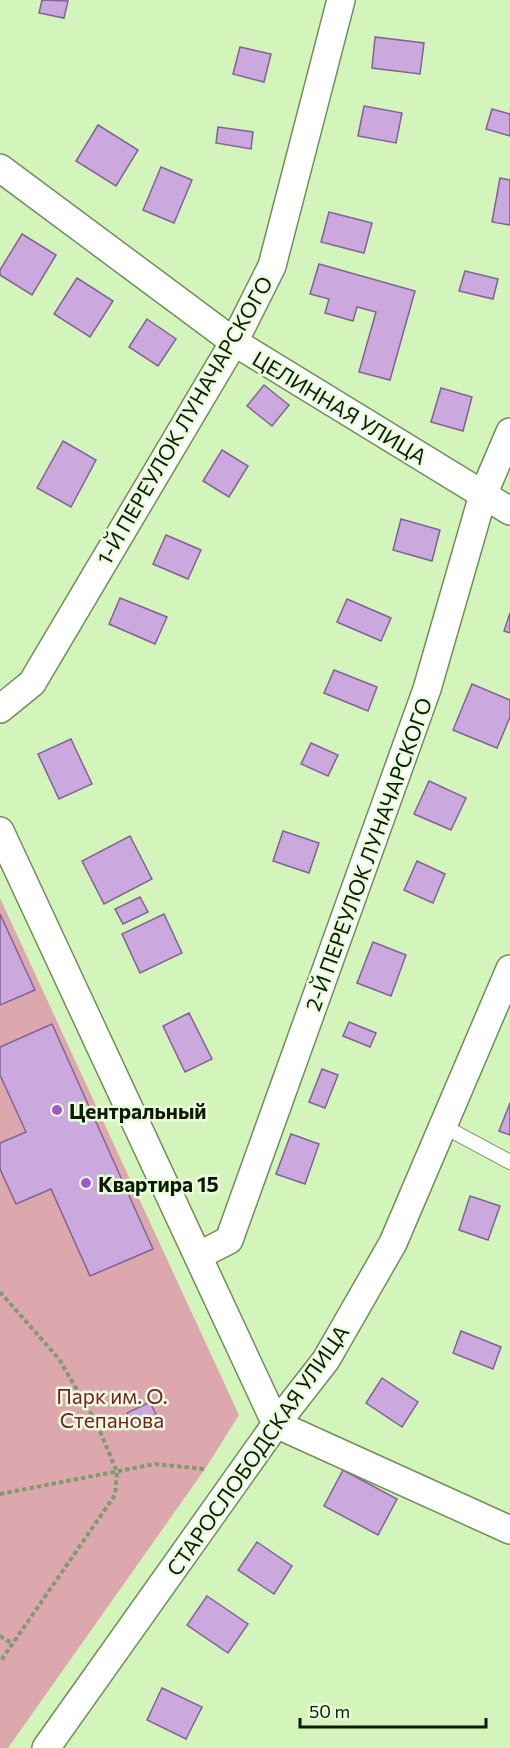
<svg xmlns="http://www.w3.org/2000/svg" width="510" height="1748" font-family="Commissioner,sans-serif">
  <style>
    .green { fill: #dda8ad }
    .building { fill: #cba9df; stroke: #816293; stroke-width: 1.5 }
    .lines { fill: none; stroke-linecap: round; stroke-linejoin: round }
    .service-casing { stroke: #708e5a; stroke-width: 16 }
    .minor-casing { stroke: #708e5a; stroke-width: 30 }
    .path { stroke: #819a70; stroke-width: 4; stroke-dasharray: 4.5 3; stroke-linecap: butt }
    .service { stroke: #fff; stroke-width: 14 }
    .minor { stroke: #fff; stroke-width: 27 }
    .poi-dot { fill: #a458ca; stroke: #e9fedb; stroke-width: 2 }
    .labels { text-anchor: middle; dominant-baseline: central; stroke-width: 5; stroke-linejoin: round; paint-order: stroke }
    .street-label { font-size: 21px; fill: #0e1a06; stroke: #e9fedb }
    .poi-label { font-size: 21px; font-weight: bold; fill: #0e1a06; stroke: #e9fedb; text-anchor: start }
    .park-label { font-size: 21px; fill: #7b1a31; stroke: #e9fedb }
  </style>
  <rect width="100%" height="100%" fill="#d3f5bc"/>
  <path class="green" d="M0 898 239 1415 205 1469 8 1748H0Z"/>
  <g class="building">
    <path d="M42 0 68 1 64 18 39 13Z"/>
    <path d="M375 37 424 43 420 74 372 68Z"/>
    <path d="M240 47 271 54 264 82 233 74Z"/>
    <path d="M364 106 402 113 396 143 358 136Z"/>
    <path d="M492 109 510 114V136L486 129Z"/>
    <path d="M98 125 138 150 116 186 76 161Z"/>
    <path d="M218 127 253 132 251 149 216 143Z"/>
    <path d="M161 167 192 180 174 223 143 210Z"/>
    <path d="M500 178 510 180V225L492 222Z"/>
    <path d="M329 212 372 223 364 253 321 242Z"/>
    <path d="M22 234 56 255 32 295 0 275V270Z"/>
    <path d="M319 264 415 291 390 380 359 372 376 312 357 307 353 321 325 313 329 299 310 294Z"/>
    <path d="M465 271 498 279 493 299 459 291Z"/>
    <path d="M77 278 113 301 90 337 54 314Z"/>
    <path d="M147 319 176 339 158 366 129 347Z"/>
    <path d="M264 385 289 405 272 426 247 406Z"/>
    <path d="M441 388 472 397 463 431 431 422Z"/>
    <path d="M63 441 96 460 71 507 37 488Z"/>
    <path d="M222 450 248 466 229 497 203 481Z"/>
    <path d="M401 519 440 530 432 561 393 550Z"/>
    <path d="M166 535 201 550 188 579 153 564Z"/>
    <path d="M120 598 167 617 155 644 109 624Z"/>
    <path d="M347 599 391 618 381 641 337 622Z"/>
    <path d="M510 613V633L504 631Z"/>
    <path d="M334 670 377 687 368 711 324 693Z"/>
    <path d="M472 684 510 700V717L497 748 453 730Z"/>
    <path d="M71 739 92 784 59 799 38 754Z"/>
    <path d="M311 743 338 755 328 776 301 764Z"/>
    <path d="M429 781 466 798 451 830 414 814Z"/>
    <path d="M283 831 319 843 309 873 273 861Z"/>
    <path d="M130 836 152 879 104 904 82 861Z"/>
    <path d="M417 861 445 874 433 903 404 890Z"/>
    <path d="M140 897 148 912 123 924 115 909Z"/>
    <path d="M0 914 35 990 0 1005Z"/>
    <path d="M164 914 182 953 140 973 122 934Z"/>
    <path d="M373 942 406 955 391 996 357 983Z"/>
    <path d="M189 1013 212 1059 185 1072 163 1026Z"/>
    <path d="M349 1022 376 1033 370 1047 343 1036Z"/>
    <path d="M52 1024 153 1249 90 1276 51 1189 16 1204 0 1169V1143L26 1132 0 1075V1047Z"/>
    <path d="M322 1069 338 1075 325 1108 309 1102Z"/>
    <path d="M510 1103V1135L499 1131Z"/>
    <path d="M291 1134 319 1144 305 1184 276 1174Z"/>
    <path d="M470 1196 500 1206 488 1240 459 1230Z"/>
    <path d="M461 1331 501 1347 493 1369 453 1353Z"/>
    <path d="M382 1378 418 1402 402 1427 366 1403Z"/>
    <path d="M150 1402 158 1419 134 1429 127 1413Z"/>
    <path d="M343 1470 397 1499 378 1535 324 1506Z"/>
    <path d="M257 1542 292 1566 274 1594 238 1570Z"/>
    <path d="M207 1596 248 1624 228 1653 187 1625Z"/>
    <path d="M162 1688 202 1707 186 1739 147 1720Z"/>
  </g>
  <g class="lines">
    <defs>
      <path id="service" d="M443 1126 510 1162"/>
      <g id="minor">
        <path d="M0 168 234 342 510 511"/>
        <path d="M0 709 32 683 234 342 272 266 341 0"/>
        <path d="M0 831 276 1424 510 1530"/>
        <path d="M198 1256 229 1240 427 689 483 495 510 432"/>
        <path d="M46 1748 276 1424 326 1360 393 1243 510 969"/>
      </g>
    </defs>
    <use href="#service" class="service-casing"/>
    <use href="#minor" class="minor-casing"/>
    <g class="path">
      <path d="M0 1292 59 1359 97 1424 117 1472 115 1495 0 1662"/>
      <path d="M0 1494 155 1464 205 1469"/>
      <path d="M0 1636 13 1644"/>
    </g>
    <use href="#service" class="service"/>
    <use href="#minor" class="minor"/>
  </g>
  <g class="poi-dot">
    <circle cx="57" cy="1110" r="6"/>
    <circle cx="86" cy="1183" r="6"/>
  </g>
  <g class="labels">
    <g class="street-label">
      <text transform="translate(340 407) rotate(31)">ЦЕЛИННАЯ УЛИЦА</text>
      <text transform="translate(184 420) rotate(-60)">1-Й ПЕРЕУЛОК ЛУНАЧАРСКОГО</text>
      <text transform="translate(368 854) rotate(-70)">2-Й ПЕРЕУЛОК ЛУНАЧАРСКОГО</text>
      <text transform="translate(257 1450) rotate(-55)">СТАРОСЛОБОДСКАЯ УЛИЦА</text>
    </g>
    <g class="poi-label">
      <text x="69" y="1110">Центральный</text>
      <text x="98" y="1183">Квартира 15</text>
    </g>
    <g class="park-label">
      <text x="112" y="1395">Парк им. О.<tspan x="112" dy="24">Степанова</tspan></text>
    </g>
  </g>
  <path d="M300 1718v9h186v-9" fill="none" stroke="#0e1a06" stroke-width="3"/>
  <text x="309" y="1718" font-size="18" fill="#0e1a06" stroke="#e9fedb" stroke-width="4.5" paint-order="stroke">50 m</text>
</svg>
